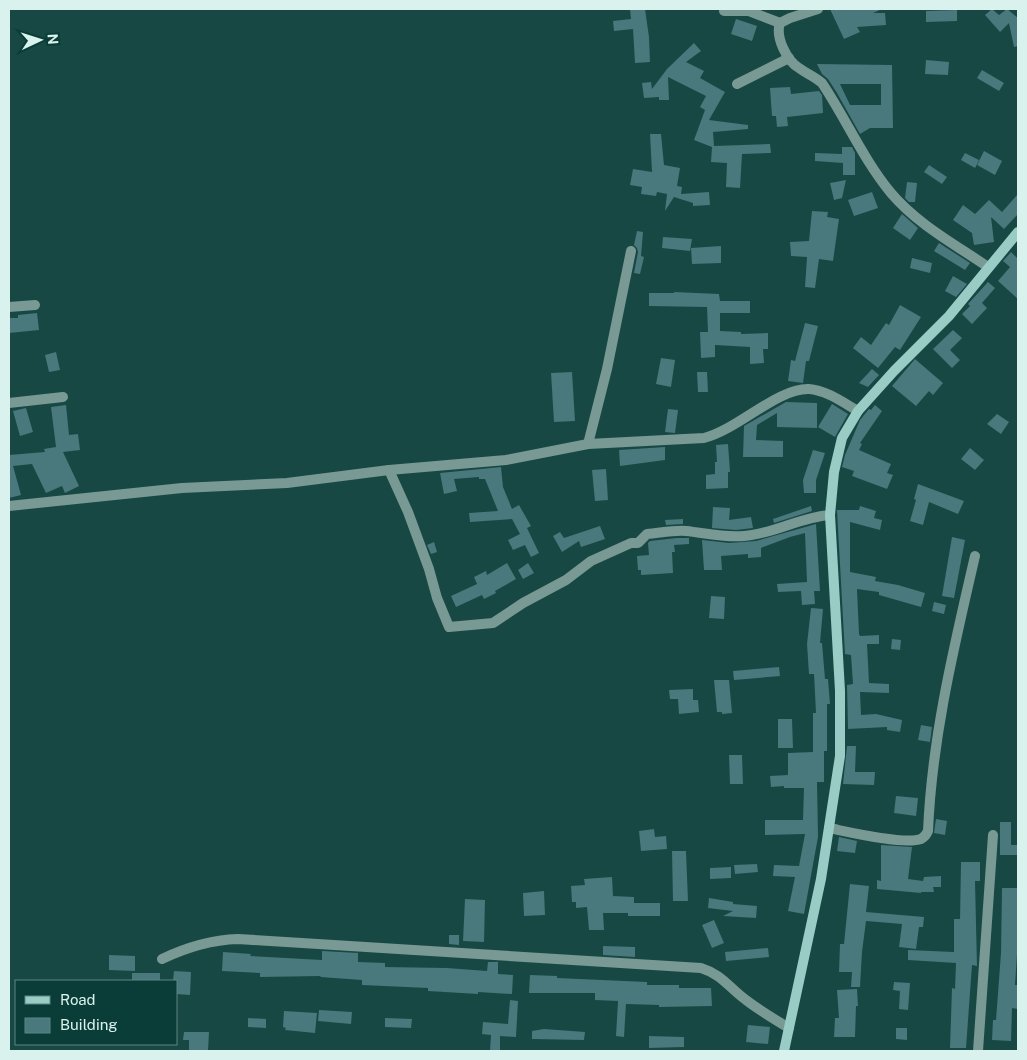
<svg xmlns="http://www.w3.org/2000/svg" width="1027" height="1060" font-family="'Public Sans',sans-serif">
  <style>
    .building { fill: #49787d; fill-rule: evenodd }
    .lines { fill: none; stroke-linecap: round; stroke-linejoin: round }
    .street { stroke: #799994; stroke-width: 10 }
    .secondary { stroke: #98ccc4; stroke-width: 10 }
  </style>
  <rect width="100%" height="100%" fill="#184843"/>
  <g class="building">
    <path d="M630 9H645L649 37 650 62 635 63 633 29 614 31 613 21 631 19Z"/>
    <path d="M830 9H882L873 13H885L886 25 857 27 860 32 844 39Z"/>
    <path d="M992 9 999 15 1007 9 1018 18V46L1014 47 1009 23 1000 32 985 15Z"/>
    <path d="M957 10V21L926 22V11Z"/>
    <path d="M736 19 757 26 752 41 731 34Z"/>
    <path d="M694 43 701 51 686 62 704 71 700 78 725 92 709 120 748 125V129L713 132 714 146 770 144 771 153 742 154 740 188 726 187 727 163 711 162 712 147 694 140 705 110 700 107 706 96 668 77 669 100H659V97L644 98 642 83 651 82 652 89 667 69Z"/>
    <path d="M926 60 949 62 948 75 925 74Z"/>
    <path d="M817 64 892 65 893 128H870L860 134 837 93 828 79 822 74ZM840 84H881V105H850Z"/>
    <path d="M982 70 1004 83 999 91 977 78Z"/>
    <path d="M790 87 791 94 819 91 822 95 823 113 787 117 788 126 777 127 776 116H772L770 88Z"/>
    <path d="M650 134H661L664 165 680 168 677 186 682 187 681 194 709 192 710 205 693 206V203L674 197 665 211 667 194 657 192 656 196 641 194 642 187 630 185 633 169 652 172Z"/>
    <path d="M842 147H852L855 153V175H843V163L815 161V153L842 154Z"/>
    <path d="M984 151 1002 161 995 175 977 165Z"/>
    <path d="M965 153 979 160 975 168 961 160Z"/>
    <path d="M929 165 947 177 942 184 924 172Z"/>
    <path d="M846 180 842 198 834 200 830 183Z"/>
    <path d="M907 182 917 183 915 202H909L905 198Z"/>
    <path d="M872 192 878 208 854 216 848 200Z"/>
    <path d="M1018 194V214L1004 229 991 217 994 242 974 245 972 233 953 220 963 205 975 214 989 200 1002 212Z"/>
    <path d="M812 211 828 212 827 217 839 219 833 261 819 259 815 288 805 287 807 257 791 256 790 242 809 241Z"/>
    <path d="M902 214 918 228 910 240 893 228Z"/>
    <path d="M637 231 643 232 641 256 644 257 640 274 634 273 638 252 637 248 634 245Z"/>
    <path d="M663 237 692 239 690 251 662 248Z"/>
    <path d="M939 243 970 263 965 270 934 251Z"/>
    <path d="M721 246V263L692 264 691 248Z"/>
    <path d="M1011 252 1017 258 1018 257V299L998 281 1010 267 1003 261Z"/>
    <path d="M912 258 932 263 930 273 910 268Z"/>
    <path d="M953 276 967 284 956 297 945 291Z"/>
    <path d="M988 282 995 288 982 303 987 308 972 324 962 314 970 306 968 304Z"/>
    <path d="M674 292 719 294 720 301H750V313H720V331L741 332V334L768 333V349H763L764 363 750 364V347L715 345V357L701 358 700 332H708L707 307 649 306V293H674Z"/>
    <path d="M900 305 921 317 900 350 895 347 878 368 853 348 861 337 871 345 886 323 889 325Z"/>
    <path d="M37 313 39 330 9 333V318H18V315Z"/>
    <path d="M805 323 818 326 809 361H806L803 383 788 381 791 360 795 361Z"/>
    <path d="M953 330 962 338 950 350 960 360 952 368 933 349Z"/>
    <path d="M56 352 60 370 49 372 45 355Z"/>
    <path d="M661 358 675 360 671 387 656 384Z"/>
    <path d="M915 359 943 383 933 395 929 391 916 406 892 386Z"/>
    <path d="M872 369 879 375 868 387 859 383Z"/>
    <path d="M572 372 575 421 554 422 551 373Z"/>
    <path d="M697 372H707L708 392H698Z"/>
    <path d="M786 402 817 403V428L777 427V413L757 425 756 440 783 441V457H743L744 426Z"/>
    <path d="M832 404 848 414 835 437 818 427Z"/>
    <path d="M66 405 69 435 78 434 80 450 63 452 79 486 65 493 62 486 46 493 32 464 13 466 21 495 9 498V455L45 452 44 449 56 447 51 407Z"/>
    <path d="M875 405 882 411 860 443 862 444 859 450 891 464 887 473 893 475 887 489 852 476 854 471 842 467 845 455 860 420 869 409 871 410Z"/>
    <path d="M26 408 33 432 20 436 13 411Z"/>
    <path d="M668 409 678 410 675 433 665 432Z"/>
    <path d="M997 414 1009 422 1001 434 987 424Z"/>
    <path d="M728 444 730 472H728V488L706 489V475L715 474V462H717L716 445Z"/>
    <path d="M665 447V460L620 466 619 450Z"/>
    <path d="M970 448 984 460 975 470 961 459Z"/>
    <path d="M813 450 825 453 816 480V493H804L803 480Z"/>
    <path d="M501 467 503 487 512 509 519 505 531 526 527 528 539 553 531 557 525 545 513 550 508 540 520 534 512 519 470 522 469 513 498 511 485 479H479V477L454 479 457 491 444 494 440 473Z"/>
    <path d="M606 469 608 500 595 501 592 470Z"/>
    <path d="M918 484 964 501 958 514 929 502 923 525 910 521 916 500 914 499Z"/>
    <path d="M811 506 812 511 774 523 773 519Z"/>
    <path d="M860 506 876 511 874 518 882 520 880 530 850 522V572L876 577 875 581 898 585 925 593 921 607 879 595V592L857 589 859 634 860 636 879 635V644H867L869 683 889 684V693L860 692 861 715 876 714 902 720 900 732 887 730V727L848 729 847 685 853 684 851 655 845 654 837 510H859Z"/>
    <path d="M713 507 730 508 729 520 751 517 753 528 736 530 712 528Z"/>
    <path d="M683 519V524L666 525 665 520Z"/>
    <path d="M816 524 820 591H814L815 604 802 605 801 591 778 592 777 584 807 582 805 533 790 537 761 548V557L748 558V554L721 556 722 570H704L702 540 729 543 756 541Z"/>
    <path d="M600 526 605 539 581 547 579 541 562 552 553 536 560 532 564 538Z"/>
    <path d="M952 537 965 540 954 598 942 596Z"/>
    <path d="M677 538H689V544L674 545 675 552H672L673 573 641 575V570H638L637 556 649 555 648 543 650 541Z"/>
    <path d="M434 542 437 552 431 554 427 545Z"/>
    <path d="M507 563 516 579 495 591 496 593 484 599 482 595 456 607 451 596 477 584 474 577 486 571 487 575Z"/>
    <path d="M528 563 534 573 523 579 518 570Z"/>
    <path d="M711 596 725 597 724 619 709 618Z"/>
    <path d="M934 602 946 605 944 614 932 611Z"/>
    <path d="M811 608 823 609 820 643H822L825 679H828L830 704H827V751H824V782H817L818 837 804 914 788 911 795 877 773 876 774 865 799 866 805 834 765 835V820H803L804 788H784V786L771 787 770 776 788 775V753L813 752V713H816L814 674H809L807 644Z"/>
    <path d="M892 639 901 640 900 650 891 649Z"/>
    <path d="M779 667 780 676 734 680 733 671Z"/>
    <path d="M714 680H729L732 713 722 714V712H717Z"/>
    <path d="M693 689V700H698L699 712 679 714 678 699H670L669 690Z"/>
    <path d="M778 719H792L793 748H778Z"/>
    <path d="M921 725 932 727 930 742 918 740Z"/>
    <path d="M847 746H856L855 772H875L874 785 843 784Z"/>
    <path d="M729 755H742L743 784H730Z"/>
    <path d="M896 796 918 798 916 816 894 813Z"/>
    <path d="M936 819 947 821 945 835 934 833Z"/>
    <path d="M1000 822H1011V845H1018V855H1000Z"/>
    <path d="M654 829 655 837 666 836 667 849 641 851 639 831Z"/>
    <path d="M839 837 857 841 855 853 837 851Z"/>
    <path d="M881 845 912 847 908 879 923 881 924 877 941 876V887H933L934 892H921V893L877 889V880L881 881Z"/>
    <path d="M672 851H686L688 901H673Z"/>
    <path d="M961 862H980V881H975L977 966 972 965 966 1048H950L952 988 955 989 956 963 908 960V950L954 952V919H960Z"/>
    <path d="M757 864 758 872 735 874 734 865Z"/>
    <path d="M731 867V878L710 879V868Z"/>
    <path d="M612 877 613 896 634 897V903H660V916H628V913H603L604 930H589L587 907 576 908V902H572L571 886 585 885 584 879Z"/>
    <path d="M850 884 869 886 866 912 924 917 923 927H919L916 949 899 947 902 924 866 921 862 952 860 987H851L852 972H839L840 944H844Z"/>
    <path d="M1002 888H1018V939L1015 985H1018V1009L1012 1008 1011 1041 992 1040 993 1020H996L1001 953Z"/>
    <path d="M544 891 545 915 524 916 523 893Z"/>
    <path d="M709 898 733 902V904L757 906 756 918 723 916 733 911 708 908Z"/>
    <path d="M465 899 485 900 484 942 463 941Z"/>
    <path d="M714 920 724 943 712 948 702 925Z"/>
    <path d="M449 935H459V945L449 944Z"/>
    <path d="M603 946 635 947V957L603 955Z"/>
    <path d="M768 948 769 957 726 961 725 952Z"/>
    <path d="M322 951 358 953V962L385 963V967L447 968 487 971 488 962H498V974L513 975 512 994 478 992V994L428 991V988L362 985V980L320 977 321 976 260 977V973L222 971 223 952 251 954 250 956 322 960Z"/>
    <path d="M109 955 135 956V971L109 970Z"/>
    <path d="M174 971 191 972 190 995 176 994V981H173Z"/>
    <rect x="132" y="973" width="28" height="8"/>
    <path d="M530 975 557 976V978L647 982V985H679V988H711L712 1006 659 1007V1005L626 1004 624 1037 616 1036 618 1001 595 1000V993H529Z"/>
    <path d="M894 982 910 983 908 1010 899 1009 900 991 893 990Z"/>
    <path d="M857 989 858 1006H856L855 1037H834L835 1018H839L837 990Z"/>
    <path d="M510 1000 518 1001 516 1037 500 1036V1051H490L491 1035 482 1034 483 1022 508 1024Z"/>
    <path d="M319 1010 352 1012 351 1024 318 1021Z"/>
    <path d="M284 1011 317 1013 315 1033 285 1030 286 1028 283 1027Z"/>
    <path d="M248 1018 266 1019V1028L248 1027Z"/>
    <path d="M385 1018 412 1019 411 1028 385 1027Z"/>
    <path d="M748 1025 770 1027 768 1044 746 1042Z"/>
    <path d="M896 1028H907V1040L896 1039Z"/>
    <path d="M544 1029 585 1032 584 1040 532 1039V1031Z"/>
    <path d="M184 1032H209L208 1051H189V1040H183Z"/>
    <path d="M649 1036 684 1037V1047L649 1048Z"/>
  </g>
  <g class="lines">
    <g class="street">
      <path d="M818 9 790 18 780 23C775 37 787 61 799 68 807 74 814 76 822 83 846 119 863 159 891 193 917 224 956 245 988 267"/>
      <path d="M724 11H749L780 23"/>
      <path d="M737 84 789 58"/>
      <path d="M9 307 35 305"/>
      <path d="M9 403 63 397"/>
      <path d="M588 444 607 369 631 251"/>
      <path d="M389 470 408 512 429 569 437 598 449 627 493 623 523 603 566 580 591 561 631 543H638L647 534C660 533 673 530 686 531 705 533 724 538 744 536 774 534 800 517 830 515"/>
      <path d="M9 506 182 488 287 483 389 470 506 460 588 444 704 438C739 429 777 388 809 389 826 390 844 403 858 411"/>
      <path d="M829 828C849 832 903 845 921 839 925 837 926 835 928 831 932 737 954 647 975 556"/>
      <path d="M162 959C187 947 210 940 238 939L701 968C723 975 728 987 746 1000 759 1010 774 1019 789 1028"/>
      <path d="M978 1051 993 835"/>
    </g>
    <path class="secondary" d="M784 1051 821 879 840 756V691L830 515 834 472 842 438 858 411 894 371 949 316 1018 232"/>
  </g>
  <rect width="1027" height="1060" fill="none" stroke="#d9f2ee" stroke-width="20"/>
  <rect x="15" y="980" width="162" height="65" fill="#0b3d38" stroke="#5d8581"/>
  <rect x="25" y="996" width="25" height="8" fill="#98ccc4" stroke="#5d8581"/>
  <text x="60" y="1005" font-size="15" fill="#d9f2ee">Road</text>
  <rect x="25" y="1018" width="25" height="15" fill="#49787d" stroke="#5d8581"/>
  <text x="60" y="1030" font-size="15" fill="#d9f2ee">Building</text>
  <g transform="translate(40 40) rotate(86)" stroke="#0b3d38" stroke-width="4" paint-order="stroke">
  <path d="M0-4L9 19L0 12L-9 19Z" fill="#d9f2ee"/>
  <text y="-8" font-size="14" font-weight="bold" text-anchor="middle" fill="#d9f2ee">N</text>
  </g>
</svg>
